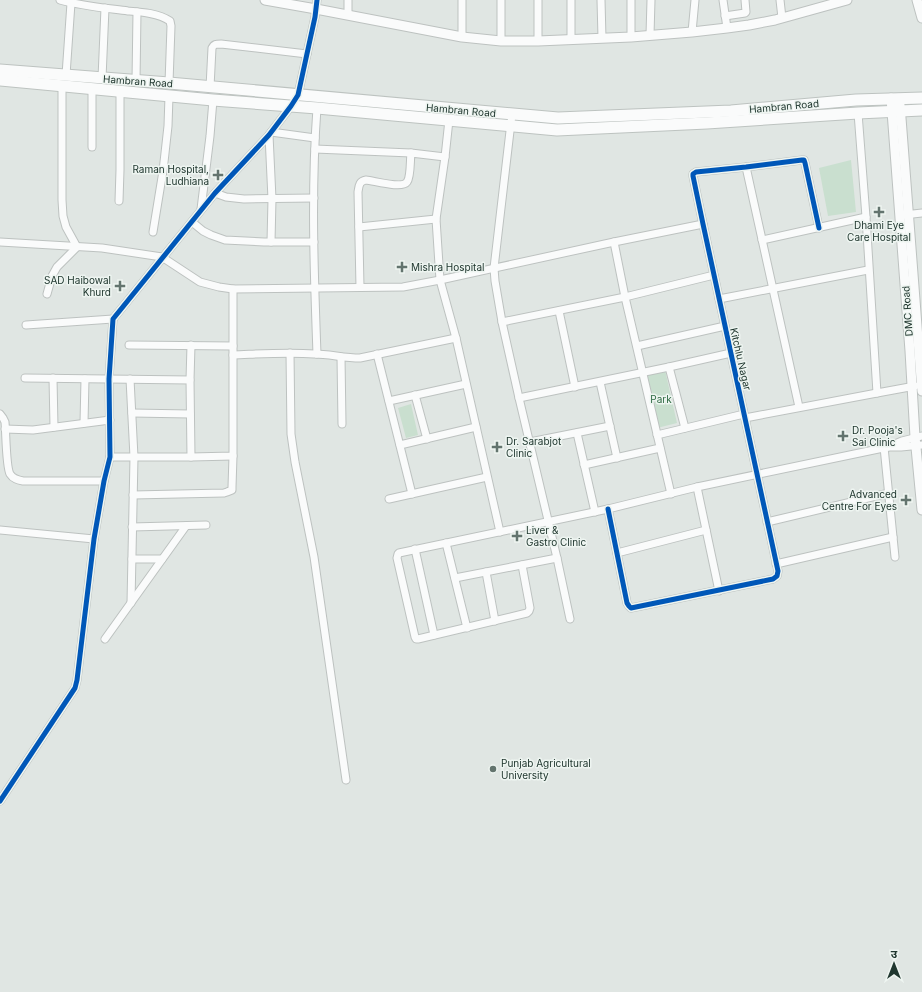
<svg xmlns="http://www.w3.org/2000/svg" width="922" height="992" font-family="Inter,'Noto Sans Devanagari',sans-serif">
  <style>
    .green { fill: #c9dfcf }
    .lines { fill: none; stroke-linecap: round; stroke-linejoin: round }
    .minor-casing { stroke: #bdc2c0; stroke-width: 9 }
    .tertiary-casing { stroke: #bdc2c0; stroke-width: 11 }
    .secondary-casing { stroke: #bdc3c0; stroke-width: 13 }
    .minor { stroke: #fafbfb; stroke-width: 7 }
    .tertiary { stroke: #fafbfb; stroke-width: 9 }
    .secondary { stroke: #fafbfb; stroke-width: 11 }
    .cycleway-casing { stroke: #eef5f1; stroke-width: 8 }
    .cycleway { stroke: #0057b8; stroke-width: 5 }
    .poi-dot { fill: #63746e; stroke: #eef5f1; stroke-width: 1.5 }
    .labels { text-anchor: middle; dominant-baseline: central; stroke-width: 3; stroke-linejoin: round; paint-order: stroke }
    .street-label { font-size: 10px; fill: #20372f; stroke: #eef5f1 }
    .poi-label { font-size: 10px; fill: #20372f; stroke: #eef5f1; text-anchor: start }
    .park-label { font-size: 10px; fill: #2e6a42; stroke: #eef5f1 }
  </style>
  <rect width="100%" height="100%" fill="#e0e6e3"/>
  <g class="green">
    <path d="M851 160 856 212 828 216 819 168Z"/>
    <path d="M665 370 677 423 657 428 645 374Z"/>
    <path d="M411 404 418 435 406 438 398 408Z"/>
  </g>
  <g class="lines">
    <defs>
      <g id="minor">
        <path d="M60 0C82 6 105 8 128 11 141 12 158 13 170 21L171 26 169 83"/>
        <path d="M501 0V41"/>
        <path d="M601 0 602 38"/>
        <path d="M631 0V37"/>
        <path d="M723 0 727 28"/>
        <path d="M780 0 782 18"/>
        <path d="M348 15V0"/>
        <path d="M725 16 745 13 746 12 745 0"/>
        <path d="M692 32 695 0"/>
        <path d="M650 35 651 0"/>
        <path d="M462 37V0"/>
        <path d="M571 39V0"/>
        <path d="M538 41V0"/>
        <path d="M66 75 71 3"/>
        <path d="M102 78 105 8"/>
        <path d="M136 81 137 12"/>
        <path d="M210 87 212 48C214 44 216 44 221 44L307 54"/>
        <path d="M92 89V147"/>
        <path d="M858 113 866 217 877 393 915 386"/>
        <path d="M512 114 494 268 495 281 502 322 519 398 557 558 570 619"/>
        <path d="M449 120 445 157 436 219 440 280 456 338 500 532"/>
        <path d="M271 132 315 138"/>
        <path d="M269 135 272 199 271 242"/>
        <path d="M315 149 411 153"/>
        <path d="M746 167 799 407"/>
        <path d="M215 193 226 197 244 199 314 198"/>
        <path d="M119 201 120 170V91"/>
        <path d="M201 209 210 136 213 100"/>
        <path d="M904 215 922 213"/>
        <path d="M192 222 203 231 211 235 225 240 264 242H314"/>
        <path d="M359 227 436 219"/>
        <path d="M153 232 163 171 168 126 169 96"/>
        <path d="M762 240 866 217"/>
        <path d="M0 242 102 248 162 257 200 282 219 287 233 289 403 287 440 280 614 242 703 224"/>
        <path d="M614 242 625 297 671 494"/>
        <path d="M360 287 358 192C359 186 359 181 366 180 375 181 402 189 407 182 411 177 410 160 411 153L445 157"/>
        <path d="M47 294 52 276 57 267 77 247 66 227 63 216 62 200V86"/>
        <path d="M719 299 868 270"/>
        <path d="M559 311 575 387"/>
        <path d="M502 322 625 297 714 275"/>
        <path d="M26 325 113 319"/>
        <path d="M129 345 233 346"/>
        <path d="M637 346 725 326"/>
        <path d="M290 353 291 434 295 462 314 557 346 780"/>
        <path d="M317 354C314 272 311 190 317 108"/>
        <path d="M377 354 412 494"/>
        <path d="M233 355C260 354 287 352 314 354 329 354 344 358 360 358L456 338"/>
        <path d="M341 357 342 424"/>
        <path d="M669 367 685 428"/>
        <path d="M25 378 190 380 191 457"/>
        <path d="M53 378 54 427"/>
        <path d="M130 379 134 457 131 603"/>
        <path d="M190 380 191 345"/>
        <path d="M600 382 617 458"/>
        <path d="M415 395 427 439"/>
        <path d="M519 398 669 367 731 353"/>
        <path d="M389 401 466 384"/>
        <path d="M132 413 190 414"/>
        <path d="M0 414 3 418 5 422C6 433 6 467 10 474 13 479 18 480 23 481H104"/>
        <path d="M745 418 877 393"/>
        <path d="M84 423 85 379"/>
        <path d="M5 429 33 430 110 420"/>
        <path d="M577 433 595 512"/>
        <path d="M657 435 744 414"/>
        <path d="M530 442 610 426"/>
        <path d="M400 445 476 427"/>
        <path d="M884 447 895 557"/>
        <path d="M888 447H901L922 445"/>
        <path d="M110 457H191L233 456V289"/>
        <path d="M584 465 660 448"/>
        <path d="M697 487 719 591"/>
        <path d="M133 495 224 493 227 492 232 490V487L233 456"/>
        <path d="M389 499 487 477"/>
        <path d="M608 509 627 603 629 606 631 608 773 579 777 576 778 571 703 224 693 176V174L696 172 746 167 802 160H804L805 163 819 228"/>
        <path d="M767 522 889 493"/>
        <path d="M132 527 206 525"/>
        <path d="M0 530 94 539"/>
        <path d="M446 543 467 628"/>
        <path d="M415 549 434 635"/>
        <path d="M617 553 706 530"/>
        <path d="M132 559H162"/>
        <path d="M776 564 893 537"/>
        <path d="M522 565 530 608 529 611 527 613 418 639H416L415 637 397 558 398 554 399 553 608 509 697 487 888 447 902 441 922 436"/>
        <path d="M486 572 495 621"/>
        <path d="M455 578 557 558"/>
        <path d="M105 639 186 526"/>
        <path d="M0 801 71 694 75 688 77 680 94 539 104 481 110 457 109 379 113 319 215 193 269 135 291 106 298 95 315 17 317 0"/>
      </g>
      <g id="tertiary">
        <path d="M265 0 316 9 462 37 501 41H538L631 37 692 32 727 28 749 25 775 20 847 0"/>
        <path d="M917 0 922 18"/>
        <path d="M891 98 910 351 915 437 922 510"/>
        <path d="M900 105 922 391"/>
      </g>
      <g id="secondary">
        <path d="M0 70 169 83 558 118 731 111 856 100 922 98"/>
        <path d="M0 80 213 100 317 108 557 130 707 123 858 113 922 110"/>
      </g>
    </defs>
    <use href="#minor" class="minor-casing"/>
    <use href="#tertiary" class="tertiary-casing"/>
    <use href="#secondary" class="secondary-casing"/>
    <use href="#minor" class="minor"/>
    <use href="#tertiary" class="tertiary"/>
    <use href="#secondary" class="secondary"/>
    <defs>
      <g id="cycleway">
        <path d="M608 509 627 603 629 606 631 608 773 579 777 576 778 571 703 224 693 176V174L696 172 746 167 802 160H804L805 163 819 228"/>
        <path d="M0 801 71 694 75 688 77 680 94 539 104 481 110 457 109 379 113 319 215 193 269 135 291 106 298 95 315 17 317 0"/>
      </g>
    </defs>
    <use href="#cycleway" class="cycleway-casing"/>
    <use href="#cycleway" class="cycleway"/>
  </g>
  <g class="poi-dot">
    <path d="M216 169h4v4h4v4h-4v4h-4v-4h-4v-4h4z"/>
    <path d="M877 206h4v4h4v4h-4v4h-4v-4h-4v-4h4z"/>
    <path d="M400 261h4v4h4v4h-4v4h-4v-4h-4v-4h4z"/>
    <path d="M118 280h4v4h4v4h-4v4h-4v-4h-4v-4h4z"/>
    <path d="M841 430h4v4h4v4h-4v4h-4v-4h-4v-4h4z"/>
    <path d="M495 441h4v4h4v4h-4v4h-4v-4h-4v-4h4z"/>
    <path d="M904 494h4v4h4v4h-4v4h-4v-4h-4v-4h4z"/>
    <path d="M515 530h4v4h4v4h-4v4h-4v-4h-4v-4h4z"/>
    <circle cx="493" cy="769" r="4"/>
  </g>
  <g class="labels">
    <g class="street-label">
      <text transform="translate(138 81) rotate(4)">Hambran Road</text>
      <text transform="translate(784 106) rotate(-5)">Hambran Road</text>
      <text transform="translate(461 110) rotate(5)">Hambran Road</text>
      <text transform="translate(907 311) rotate(-94)">DMC Road</text>
      <text transform="translate(741 359) rotate(77)">Kitchlu Nagar</text>
    </g>
    <g class="poi-label">
      <text x="209" y="169" text-anchor="end">Raman Hospital,<tspan x="209" dy="12">Ludhiana</tspan></text>
      <text x="879" y="225" text-anchor="middle">Dhami Eye<tspan x="879" dy="12">Care Hospital</tspan></text>
      <text x="411" y="267">Mishra Hospital</text>
      <text x="111" y="280" text-anchor="end">SAD Haibowal<tspan x="111" dy="12">Khurd</tspan></text>
      <text x="852" y="430">Dr. Pooja's<tspan x="852" dy="12">Sai Clinic</tspan></text>
      <text x="506" y="441">Dr. Sarabjot<tspan x="506" dy="12">Clinic</tspan></text>
      <text x="897" y="494" text-anchor="end">Advanced<tspan x="897" dy="12">Centre For Eyes</tspan></text>
      <text x="526" y="530">Liver &amp;<tspan x="526" dy="12">Gastro Clinic</tspan></text>
      <text x="501" y="763">Punjab Agricultural<tspan x="501" dy="12">University</tspan></text>
    </g>
    <g class="park-label">
      <text x="661" y="399">Park</text>
    </g>
  </g>
  <g transform="translate(894 964)" stroke="#eef5f1" stroke-width="3" paint-order="stroke">
  <path d="M0-3L7 15L0 10L-7 15Z" fill="#20372f"/>
  <text y="-6" font-size="11" font-weight="bold" text-anchor="middle" fill="#20372f">उ</text>
  </g>
</svg>
